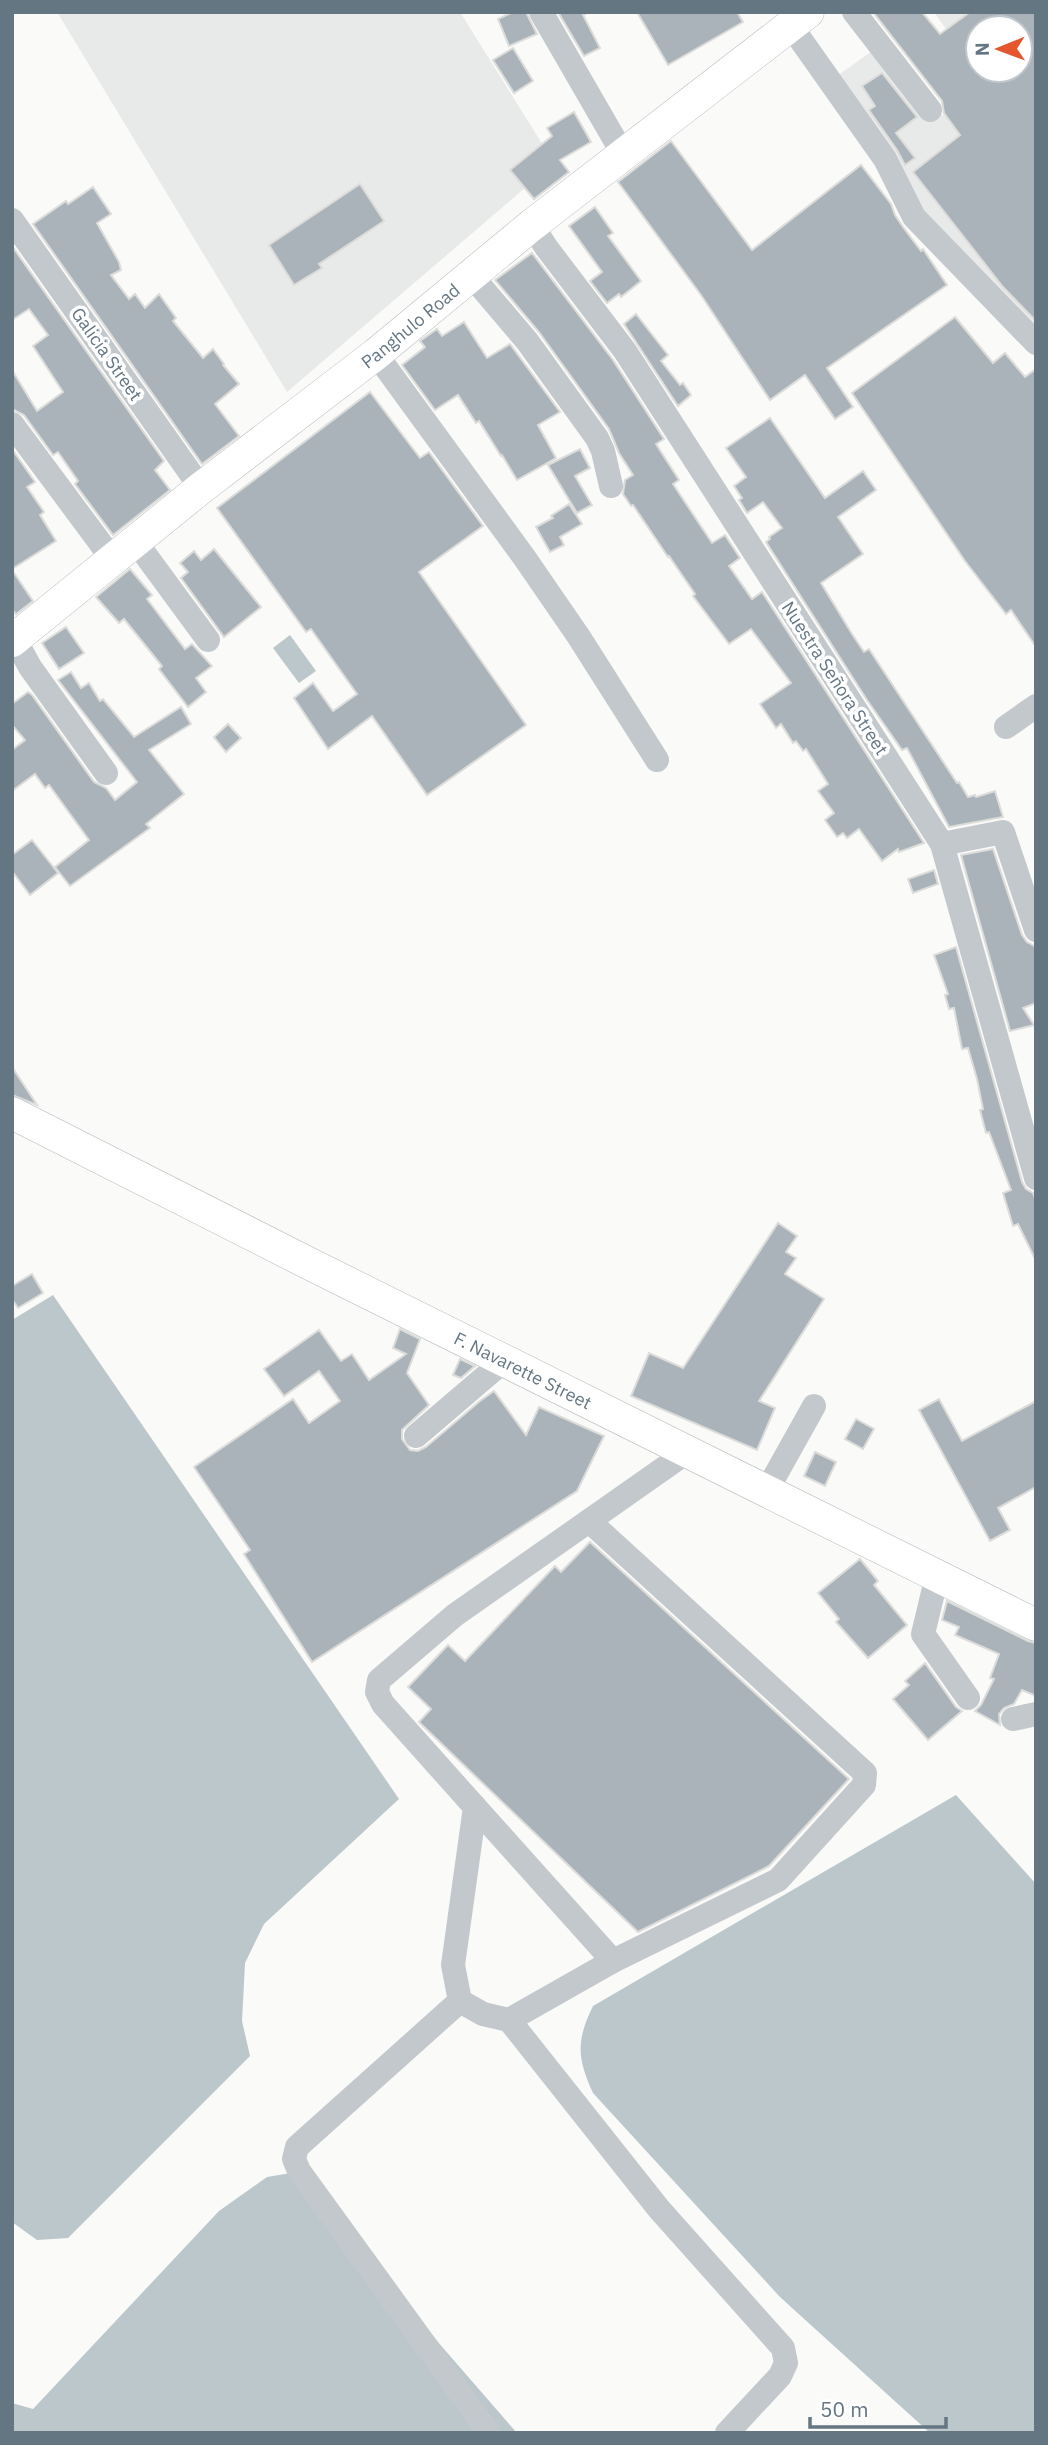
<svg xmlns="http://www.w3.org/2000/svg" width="1048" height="2445" font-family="'IBM Plex Sans',sans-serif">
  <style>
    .built { fill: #e8e9e9; fill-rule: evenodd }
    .water { fill: #bbc7cb }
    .building { fill: #aab3b9; stroke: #dcdcda; stroke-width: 2; fill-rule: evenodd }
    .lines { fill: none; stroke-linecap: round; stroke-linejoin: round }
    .major-casing { stroke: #b5babe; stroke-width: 33 }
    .minor { stroke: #c3c8cc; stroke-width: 24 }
    .major { stroke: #fff; stroke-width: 32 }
    .labels { text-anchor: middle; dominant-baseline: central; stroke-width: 7; stroke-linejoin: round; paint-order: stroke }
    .street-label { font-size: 18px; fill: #657683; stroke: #fff }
  </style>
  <rect width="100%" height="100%" fill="#fafaf8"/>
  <g class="built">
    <path d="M57 12H460L554 163 287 392Z"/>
    <path d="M934 12H1036V337L905 190 837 76 875 49 926 114 947 115 985 84ZM978 28H1020V70H978Z"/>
  </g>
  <g class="water">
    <path d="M290 635 316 671 299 683 273 648Z"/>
    <path d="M53 1295 399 1799 264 1924 245 1963 242 2021 250 2056 68 2238 37 2240 12 2222V1320Z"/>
    <path d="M956 1795 1036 1884V2433H930L780 2297 593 2093C577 2058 576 2041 593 2006Z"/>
    <path d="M291 2173 517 2433H12V2403L33 2409 219 2211 267 2177Z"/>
  </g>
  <g class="building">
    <path d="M513 12H526L537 34 509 46 498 19Z"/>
    <path d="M558 12H589L583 15 600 48 584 56Z"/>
    <path d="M637 12H737L743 22 668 65Z"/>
    <path d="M873 12H922L940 34 970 12H1036V321L1003 287 913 172 960 135 944 113 942 101ZM978 28H1020V70H978Z"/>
    <path d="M513 48 533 81 514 93 493 60Z"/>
    <path d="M882 73 917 117 896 133 915 158 905 165 897 150 869 110 875 106 862 86Z"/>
    <path d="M574 112 591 142 560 160 569 172 534 199 510 170 552 136 547 128Z"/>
    <path d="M671 141 752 250 861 165 891 204 895 215 903 227 921 251 923 249 947 285 827 368 853 407 835 419 805 375 770 400 701 295 618 182Z"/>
    <path d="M360 184 384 221 319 264 322 268 294 285 269 245Z"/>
    <path d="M93 187 111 214 97 223 119 262 121 270 111 275 129 299 135 294 145 308 159 294 176 318 173 321 203 358 213 349 224 364 223 365 239 384 215 404 239 436 202 464 33 224 66 201 68 204Z"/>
    <path d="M595 207 613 233 608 236 641 281 621 297 619 294 607 303 590 281 602 272 569 226Z"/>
    <path d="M12 246 164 461 155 470 170 490 113 535 75 484 78 481 58 452 53 455 24 415 12 409V370L37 411 63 392 33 346 48 335 29 309 12 320Z"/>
    <path d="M532 253 613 360 664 439 656 444 679 480 673 484 712 543 725 535 740 558 729 566 752 599 762 592 924 843 899 852 898 849 882 861 859 829 847 838 843 833 837 837 825 820 834 813 818 791 828 784 806 749 803 751 796 741 793 743 781 724 776 728 760 704 791 683 751 629 729 644 693 596 695 594 669 556 668 557 633 505 631 506 623 494 625 480 633 475 619 453 609 429 539 332 495 280Z"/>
    <path d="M636 314 668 355 661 361 680 385 683 383 691 395 678 406 624 324Z"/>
    <path d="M955 317 993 363 1005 353 1025 377 1036 369V647L1011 610 1006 614 965 561 852 393Z"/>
    <path d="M464 322 487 358 510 344 560 412 538 425 556 458 517 480 502 455 501 456 479 421 476 423 458 395 435 410 402 365 425 347 420 341 437 329 442 336Z"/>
    <path d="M370 392 420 458 429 452 483 526 419 572 526 725 427 795 372 716 328 749 294 698 313 683 333 711 357 694 311 629 306 632 217 508Z"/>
    <path d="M770 418 825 498 863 471 876 490 838 517 863 554 821 583 852 634 864 652 869 649 957 783 959 782 968 797 975 795 976 797 995 791 1003 817 949 827 907 748 902 750 867 700 766 542 770 539 769 537 782 528 763 502 747 513 739 500 742 498 734 486 746 477 726 448Z"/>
    <path d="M12 449 35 482 27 487 44 512 40 515 56 541 12 569Z"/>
    <path d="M580 449 590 468 575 476 592 505 577 513 548 465Z"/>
    <path d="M569 504 582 524 560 537 564 545 550 552 536 527 553 518 551 516Z"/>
    <path d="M214 549 261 607 224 637 181 578 188 572 180 563 194 551 201 560Z"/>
    <path d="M130 569 152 595 147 599 185 649 192 644 212 666 196 678 206 692 188 707 159 669 162 666 124 619 119 623 96 597Z"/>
    <path d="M12 570 33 601 16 614 12 609Z"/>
    <path d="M66 627 84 653 59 669 42 643Z"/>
    <path d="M71 672 81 688 89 683 100 701 103 699 134 737 181 707 191 724 149 750 184 794 146 824 150 828 70 886 55 867 89 840 49 785 45 788 35 774 12 791V750L25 740 12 725V704L28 692 32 695 94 782 106 788 115 800 137 782 58 680Z"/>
    <path d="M228 724 241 738 226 752 214 737Z"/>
    <path d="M32 840 58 873 30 895 12 871V855Z"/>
    <path d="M993 849 1022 935 1027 942 1036 947V1003L1023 1008 1034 1025 1010 1031 961 855Z"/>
    <path d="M934 870 938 884 913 893 908 879Z"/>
    <path d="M956 947 1022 1182 1026 1189 1033 1193 1036 1201V1261L1018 1224 1013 1226 1003 1193 1011 1190 989 1132 986 1133 980 1110 983 1109 977 1079 968 1048 962 1049 954 1008 949 1009 945 995 948 994 934 955Z"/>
    <path d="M12 1067 37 1105 12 1095Z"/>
    <path d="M778 1223 797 1236 786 1252 796 1258 785 1274 824 1299 759 1401 775 1408 757 1450 631 1396 649 1353 683 1368Z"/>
    <path d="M32 1274 43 1293 18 1308 12 1299V1286Z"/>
    <path d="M400 1329 420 1339 407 1373 429 1405 402 1430V1439L410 1450 418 1451 426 1447 480 1401 494 1391 526 1435 539 1407 604 1436 577 1491 312 1662 244 1554 250 1550 194 1467 293 1399 309 1423 340 1401 319 1371 284 1396 264 1369 319 1330 341 1361 352 1354 369 1380 406 1354 393 1348Z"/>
    <path d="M460 1359 475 1366 461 1378 453 1375Z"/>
    <path d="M939 1399 962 1441 1036 1401V1487L998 1508 1010 1530 990 1541 919 1410Z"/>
    <path d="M856 1419 874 1429 863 1449 845 1439Z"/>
    <path d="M815 1452 836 1462 825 1486 804 1476Z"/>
    <path d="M590 1542 849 1779 769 1866 638 1932 421 1724 419 1722 431 1709 408 1687 448 1645 465 1661 555 1566 561 1572Z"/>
    <path d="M860 1559 878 1581 874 1585 907 1625 868 1658 836 1622 839 1619 818 1593Z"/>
    <path d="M947 1601 1028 1641 1036 1643V1696L1022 1690 1014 1704 1004 1708 999 1714 1000 1725 975 1711 981 1705 994 1679 990 1678 999 1654 955 1635 959 1627 942 1620Z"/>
    <path d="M925 1663 956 1707 962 1711 928 1740 893 1699 909 1685 905 1681Z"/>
  </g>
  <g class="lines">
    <defs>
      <g id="major">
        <path id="s1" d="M12 641 201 488 376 354 532 225 808 12"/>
        <path id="s2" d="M12 1113 314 1266 1036 1625"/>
      </g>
    </defs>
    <use href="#major" class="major-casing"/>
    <g class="minor">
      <path d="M541 12 623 154"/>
      <path d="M854 12 930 110"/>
      <path d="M791 26 885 159 914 217 1036 343"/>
      <path d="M12 220 201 488"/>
      <path d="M532 225 546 247 625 351 942 844 1036 1178"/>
      <path d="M471 275 527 341 597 438 603 451 611 486"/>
      <path d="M376 354 524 557 579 637 657 760"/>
      <path d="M12 424 113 560"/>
      <path d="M136 542 208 640"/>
      <path d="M12 634 30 667 106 773"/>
      <path d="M1006 727 1036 706"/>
      <path d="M942 844 1003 832 1036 930"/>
      <path d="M416 1436 505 1360"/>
      <path d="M766 1492 814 1406"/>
      <path d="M937 1576 923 1634 968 1698"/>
      <path d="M1013 1719 1036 1714"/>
      <path d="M475 1807 613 1961 778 1880 864 1785 865 1773 589 1521"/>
      <path d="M460 2001 453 1965 475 1807 383 1704 377 1692 379 1680 455 1615 687 1452"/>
      <path d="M460 2001 483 2014 509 2020 659 2209 783 2348 786 2363 780 2376 727 2433"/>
      <path d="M460 2001 297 2147 294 2159 299 2171 489 2433"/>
      <path d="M509 2020 613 1961"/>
    </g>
    <use href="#major" class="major"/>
  </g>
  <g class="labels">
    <g class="street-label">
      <text stroke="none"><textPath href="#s1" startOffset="508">Panghulo Road</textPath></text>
      <text transform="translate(107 354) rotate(55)">Galicia Street</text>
      <text transform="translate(835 678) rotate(57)">Nuestra Señora Street</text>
      <text stroke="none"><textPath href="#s2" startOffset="572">F. Navarette Street</textPath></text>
    </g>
  </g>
  <rect width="1048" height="2445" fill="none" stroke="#657683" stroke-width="28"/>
  <g transform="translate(999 49) rotate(269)"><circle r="33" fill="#ffffff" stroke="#c1c8cd" stroke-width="2"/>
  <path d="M0-5L12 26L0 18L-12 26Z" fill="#e4572e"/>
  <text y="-10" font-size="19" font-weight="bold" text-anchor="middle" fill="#657683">N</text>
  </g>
  <path d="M810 2417v10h136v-10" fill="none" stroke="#657683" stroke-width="3.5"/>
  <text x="820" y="2417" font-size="21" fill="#657683" stroke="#ffffff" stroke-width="5" paint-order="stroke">50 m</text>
</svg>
